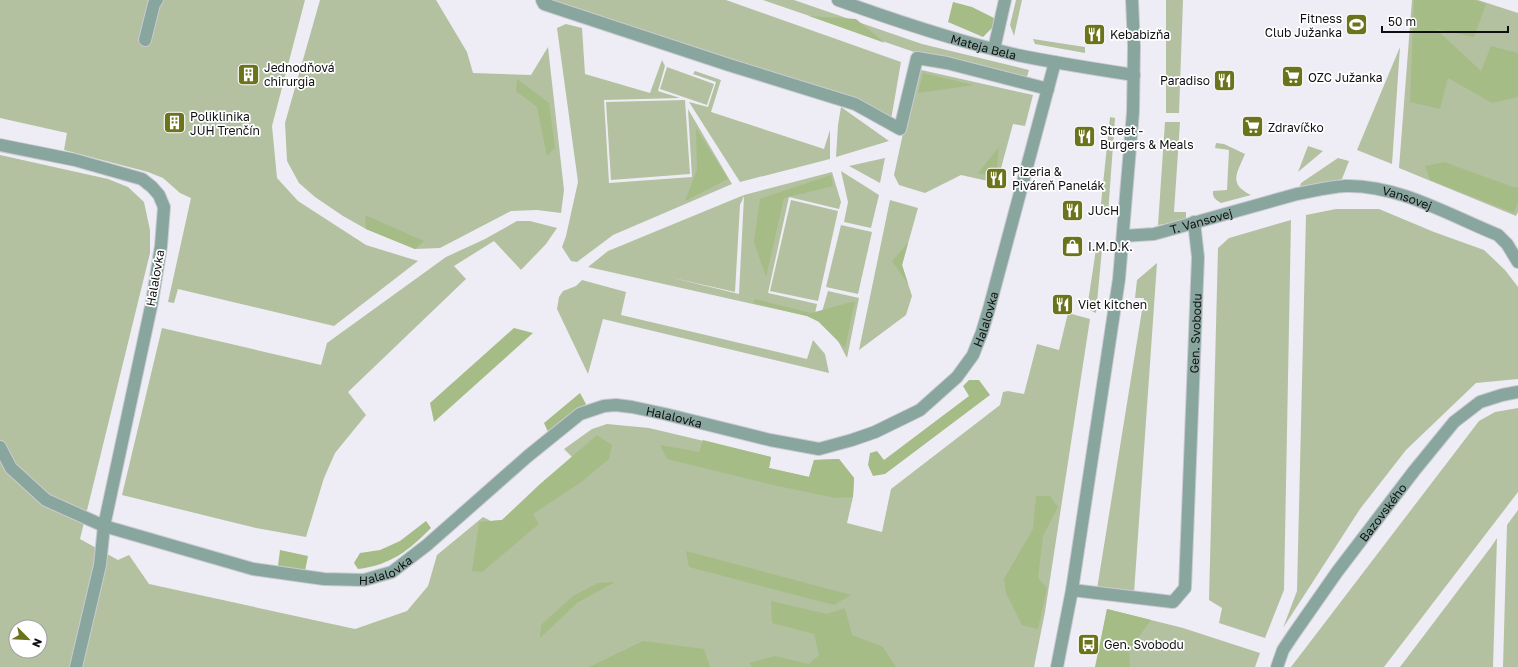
<svg xmlns="http://www.w3.org/2000/svg" width="1518" height="667" font-family="'Golos Text',sans-serif">
  <style>
    .green { fill: #b3c1a0; fill-rule: evenodd }
    .forest { fill: #a6bc86 }
    .lines { fill: none; stroke-linecap: round; stroke-linejoin: round }
    .minor-casing { stroke: #cacad1; stroke-width: 14 }
    .minor { stroke: #88a69d; stroke-width: 12 }
    .labels { text-anchor: middle; dominant-baseline: central; stroke-width: 3.5; stroke-linejoin: round; paint-order: stroke }
    .poi-label { font-size: 12px; fill: #101013; stroke: #fff; text-anchor: start }
    .street-label { font-size: 12px; fill: #101013; stroke: #fff }
  </style>
  <rect width="100%" height="100%" fill="#eeedf5"/>
  <g class="green">
    <path d="M0 0H305L272 126 277 178 298 201 366 245 418 261 334 326 178 289 174 303 168 302 191 198 180 193 163 178 148 172 64 150 67 133 0 118Z"/>
    <path d="M320 0H436L467 52 473 73 531 75 548 47 564 190 561 213 537 210 511 211 440 248 415 249 366 229 343 216 315 197 299 183 287 161 285 123Z"/>
    <path d="M548 0H726L901 62 891 120 857 99Z"/>
    <path d="M763 0H794L922 44 1029 70 1026 80 920 54Z"/>
    <path d="M1016 0H1022L1014 36 1010 25Z"/>
    <path d="M1166 0H1183L1179 113H1166Z"/>
    <path d="M1412 0H1478L1518 13V212L1516 216 1399 168Z"/>
    <path d="M566 24 582 28 585 74 650 93 662 60 665 66 658 91 680 98 604 100 609 183 692 177 688 109 732 184 613 235 577 262 571 261 562 247 566 236 578 182 557 28Z"/>
    <path d="M1033 39 1085 47V53L1035 44Z"/>
    <path d="M1400 47 1392 164 1357 150Z"/>
    <path d="M667 67 714 84 707 105 660 89Z"/>
    <path d="M917 69 1033 95 1025 126 1013 124 997 183 961 175 925 193 899 185 894 175Z"/>
    <path d="M695 71 721 80 711 112 824 149 830 130V159L740 182 689 102 708 107 716 82 693 74Z"/>
    <path d="M685 100 690 174 611 180 606 102Z"/>
    <path d="M841 107 889 141 836 157 838 125Z"/>
    <path d="M1110 117 1115 118 1108 214 1100 213Z"/>
    <path d="M1165 122H1180L1174 212H1186V221L1158 225Z"/>
    <path d="M1216 143 1224 144 1245 154C1237 173 1228 184 1251 195L1221 203C1216 200 1212 197 1213 191L1227 190 1229 150 1215 148Z"/>
    <path d="M1308 146 1323 151 1298 172Z"/>
    <path d="M0 155 108 179 128 187 144 202 150 230V253L80 539 118 560 129 555 149 584 355 629 407 611 428 586 437 555 483 517 491 521 502 520 572 457 564 449 592 429 607 424 649 428 771 457 769 468 809 477 814 460 839 459 854 478 853 497 847 523 882 532 891 489 1000 405 1003 392 1008 391 1024 394 1037 344 1059 350 1068 313 1090 319 1045 612 1034 667H0ZM16 627H40V651H16Z"/>
    <path d="M885 158 880 183 849 166Z"/>
    <path d="M1338 158 1349 161 1342 179 1299 189 1301 183Z"/>
    <path d="M841 171 879 195 871 228 844 222 848 202Z"/>
    <path d="M832 172 841 202 839 209 789 197 768 293 817 304 814 319 807 316 588 267 608 251 744 195ZM744 196 739 294 669 277 735 292 740 205Z"/>
    <path d="M791 200 838 211 818 301 770 291Z"/>
    <path d="M890 200 918 208 902 265 912 296 906 315 859 350Z"/>
    <path d="M1336 209H1379L1434 232 1484 250 1505 270 1518 287V379L1476 383 1406 450 1360 509 1283 628 1297 591 1306 215Z"/>
    <path d="M1291 220 1284 590 1265 638 1219 623 1222 608 1209 600 1218 248 1229 238Z"/>
    <path d="M517 221H530L557 228 546 244 521 270 494 241 454 266 466 279 348 392 366 415 335 453 324 478 306 537 256 528 122 495 162 328 321 365 327 343 446 257 485 239Z"/>
    <path d="M841 225 872 232 858 294 826 287Z"/>
    <path d="M1096 249H1102L1096 313 1087 309Z"/>
    <path d="M1157 263 1134 593 1097 589 1144 298H1135L1137 280Z"/>
    <path d="M582 280 626 292 621 315 807 359 813 340 825 354 829 373 603 319 588 374 557 309 559 297 563 291 576 286Z"/>
    <path d="M828 291 859 298 847 358 838 341 819 322Z"/>
    <path d="M1518 408V492L1384 667H1291L1479 421 1495 412Z"/>
    <path d="M1518 510V667H1503L1507 525Z"/>
    <path d="M1497 538 1493 667H1400L1491 547Z"/>
    <path d="M1107 609 1183 628 1260 653 1255 667H1096Z"/>
  </g>
  <g class="forest">
    <path d="M1414 0H1474L1486 4 1474 37 1436 29 1481 71 1491 46 1518 53V97L1492 103 1448 78 1440 109 1410 102Z"/>
    <path d="M953 2 972 7 994 18 993 27 983 37 948 22Z"/>
    <path d="M810 16 856 19 885 43 809 16Z"/>
    <path d="M923 73 974 85 918 93Z"/>
    <path d="M517 79 549 103 555 147 547 156 537 107 516 91Z"/>
    <path d="M696 128 728 179 685 201 697 170Z"/>
    <path d="M999 147 996 178 978 173Z"/>
    <path d="M1444 162 1513 187H1518V202L1514 213 1430 180 1425 166Z"/>
    <path d="M831 175 833 186 784 198 766 277 754 242 760 199Z"/>
    <path d="M365 215 424 241 415 249 366 229Z"/>
    <path d="M908 243 902 265 908 284 892 261Z"/>
    <path d="M755 299 811 313 855 301 845 348 819 322 807 316 753 303Z"/>
    <path d="M514 328 533 333 434 422 430 403Z"/>
    <path d="M969 380H979L990 395 885 474 873 476 868 465 870 453 877 451 884 460 969 396 963 386Z"/>
    <path d="M580 393 586 404 549 434 544 423Z"/>
    <path d="M597 435 612 445 609 459 580 483 533 514 539 524 482 572 472 571 479 522 502 520 540 484Z"/>
    <path d="M703 440 771 457 769 468 809 477 814 460 839 459 854 478 853 497 836 498 773 485 667 459 660 445 699 452Z"/>
    <path d="M1036 496H1050L1058 507 1043 536 1038 578 1047 588 1038 629 1022 625 1006 593 1004 579 1033 529Z"/>
    <path d="M426 521 431 528C408 551 391 565 358 569L354 563 360 553 380 550 400 541Z"/>
    <path d="M280 550 308 556 305 571 278 566Z"/>
    <path d="M686 551 851 595 834 605 689 567Z"/>
    <path d="M615 582 577 603 540 638 541 625 573 596 598 583Z"/>
    <path d="M771 601 827 614 845 608 852 635 883 647 896 667H752L749 663 775 656 809 664 819 655 814 634 772 623Z"/>
    <path d="M1107 609 1151 620 1129 650 1130 667H1095Z"/>
    <path d="M643 641 704 649 710 667H589Z"/>
  </g>
  <g class="lines">
    <defs>
      <g id="minor">
        <path d="M542 0 544 4 729 65 855 104 900 129 917 58 947 63 1048 89"/>
        <path id="s1" d="M838 0C896 21 956 41 1017 55 1056 63 1095 69 1134 75"/>
        <path d="M145 40 154 4 157 0"/>
        <path d="M994 49 1005 0"/>
        <path d="M0 145 75 160 142 179 152 187 159 195 164 207 161 246 152 302 104 526 100 565 76 667"/>
        <path id="s2" d="M1123 236 1154 234 1297 194C1313 191 1329 187 1345 186 1397 184 1451 216 1498 235L1507 244 1518 262"/>
        <path id="s3" d="M0 447 11 468 46 500 104 526 253 569 324 579 364 580 392 572 427 545 528 456 580 414 604 406 616 405 632 407 665 414 770 440 819 449 852 440 875 432 920 410 957 377 973 355 982 332 989 309 1055 62"/>
        <path id="s4" d="M1072 590 1173 602 1185 588 1198 257 1194 222"/>
        <path d="M1057 667 1072 590 1119 279 1133 112 1134 46 1132 0"/>
        <path id="s5" d="M1277 667 1283 650 1293 635 1337 572 1414 471 1454 422 1480 402 1502 395 1518 392"/>
      </g>
    </defs>
    <use href="#minor" class="minor-casing"/>
    <use href="#minor" class="minor"/>
  </g>
  <defs>
    <symbol id="stadium-square" viewBox="-11 -11 22 22"><rect x="-9" y="-9" width="18" height="18" rx="4" fill="#6b731b" stroke="#fff"/><path d="M0-5a6.5 5 0 1 0 0 10a6.5 5 0 1 0 0-10ZM-3.5-1.8h7v3.6h-7Z" fill="#fff"/></symbol>
    <symbol id="restaurant-square" viewBox="-11 -11 22 22"><rect x="-9" y="-9" width="18" height="18" rx="4" fill="#6b731b" stroke="#fff"/><path d="M-5-6h1v4h1v-4h1v4h1v-4h1v5L-1.5 .5V6h-2V.5L-5-1ZM5-6V6H3V1.5H1.5Q1.5-4 5-6Z" fill="#fff"/></symbol>
    <symbol id="building-square" viewBox="-11 -11 22 22"><rect x="-9" y="-9" width="18" height="18" rx="4" fill="#6b731b" stroke="#fff"/><path d="M-4-6H4V6H1V3H-1V6H-4ZM-2.5-4.3h1.7v1.8h-1.7ZM.8-4.3h1.7v1.8H.8ZM-2.5-1h1.7V.8h-1.7ZM.8-1h1.7V.8H.8Z" fill="#fff"/></symbol>
    <symbol id="supermarket-square" viewBox="-11 -11 22 22"><rect x="-9" y="-9" width="18" height="18" rx="4" fill="#6b731b" stroke="#fff"/><path d="M-6-5.5h2.5l.6 2H6L4.5 2H-2.5L-4.4-4H-6ZM-1.5 3.2a1.3 1.3 0 1 0 .1 0ZM3 3.2a1.3 1.3 0 1 0 .1 0Z" fill="#fff"/></symbol>
    <symbol id="shop-square" viewBox="-11 -11 22 22"><rect x="-9" y="-9" width="18" height="18" rx="4" fill="#6b731b" stroke="#fff"/><path d="M-5-2.5h2.3a2.7 3.5 0 0 1 5.4 0H5L5.5 6h-11ZM-1.5-2.5h3a1.5 2.3 0 0 0-3 0Z" fill="#fff"/></symbol>
    <symbol id="bus-square" viewBox="-11 -11 22 22"><rect x="-9" y="-9" width="18" height="18" rx="4" fill="#6b731b" stroke="#fff"/><path d="M-5-6H5V4H4V6H2V4H-2V6H-4V4H-5ZM-3.5-4V0h7V-4ZM-3.5 1.2v1.5H-2V1.2ZM2 1.2v1.5H3.5V1.2Z" fill="#fff"/></symbol>
  </defs>
  <g fill-rule="evenodd">
    <use href="#stadium-square" x="1344" y="12" width="25" height="25"/>
    <use href="#restaurant-square" x="1082" y="22" width="25" height="25"/>
    <use href="#building-square" x="236" y="62" width="25" height="25"/>
    <use href="#supermarket-square" x="1280" y="64" width="25" height="25"/>
    <use href="#restaurant-square" x="1212" y="68" width="25" height="25"/>
    <use href="#building-square" x="162" y="110" width="25" height="25"/>
    <use href="#supermarket-square" x="1240" y="114" width="25" height="25"/>
    <use href="#restaurant-square" x="1072" y="124" width="25" height="25"/>
    <use href="#restaurant-square" x="984" y="166" width="25" height="25"/>
    <use href="#restaurant-square" x="1060" y="198" width="25" height="25"/>
    <use href="#shop-square" x="1060" y="234" width="25" height="25"/>
    <use href="#restaurant-square" x="1050" y="292" width="25" height="25"/>
    <use href="#bus-square" x="1076" y="632" width="25" height="25"/>
  </g>
  <g class="labels">
    <g class="poi-label">
      <text x="1342" y="18" text-anchor="end">Fitness<tspan x="1342" dy="14">Club Južanka</tspan></text>
      <text x="1110" y="34">Kebabizňa</text>
      <text x="264" y="67">Jednodňová<tspan x="264" dy="14">chirurgia</tspan></text>
      <text x="1308" y="77">OZC Južanka</text>
      <text x="1210" y="80" text-anchor="end">Paradiso</text>
      <text x="190" y="116">Poliklinika<tspan x="190" dy="14">JUH Trenčín</tspan></text>
      <text x="1268" y="127">Zdravíčko</text>
      <text x="1100" y="130">Street -<tspan x="1100" dy="14">Burgers &amp; Meals</tspan></text>
      <text x="1012" y="171">Pizeria &amp;<tspan x="1012" dy="14">Piváreň Panelák</tspan></text>
      <text x="1088" y="210">JUcH</text>
      <text x="1088" y="246">I.M.D.K.</text>
      <text x="1078" y="304">Viet kitchen</text>
      <text x="1104" y="644">Gen. Svobodu</text>
    </g>
    <g class="street-label">
      <text stroke="none"><textPath href="#s1" startOffset="153">Mateja Bela</textPath></text>
      <text stroke="none"><textPath href="#s2" startOffset="292">Vansovej</textPath></text>
      <text stroke="none"><textPath href="#s2" startOffset="80">T. Vansovej</textPath></text>
      <text transform="translate(155 278) rotate(-80)">Halalovka</text>
      <text stroke="none"><textPath href="#s3" startOffset="1145">Halalovka</textPath></text>
      <text stroke="none"><textPath href="#s4" startOffset="375">Gen. Svobodu</textPath></text>
      <text stroke="none"><textPath href="#s3" startOffset="773">Halalovka</textPath></text>
      <text stroke="none"><textPath href="#s5" startOffset="188">Bazovského</textPath></text>
      <text stroke="none"><textPath href="#s3" startOffset="425">Halalovka</textPath></text>
    </g>
  </g>
  <g transform="translate(28 639) rotate(114)"><circle r="19" fill="#ffffff" stroke="#9f9fa1"/>
  <path d="M0-3L7 15L0 10L-7 15Z" fill="#6b731b"/>
  <text y="-6" font-size="11" font-weight="bold" text-anchor="middle" fill="#101013">N</text>
  </g>
  <path d="M1382 26v6h126v-6" fill="none" stroke="#101013" stroke-width="2"/>
  <text x="1388" y="26" font-size="12" fill="#101013" stroke="#ffffff" stroke-width="3" paint-order="stroke">50 m</text>
</svg>
